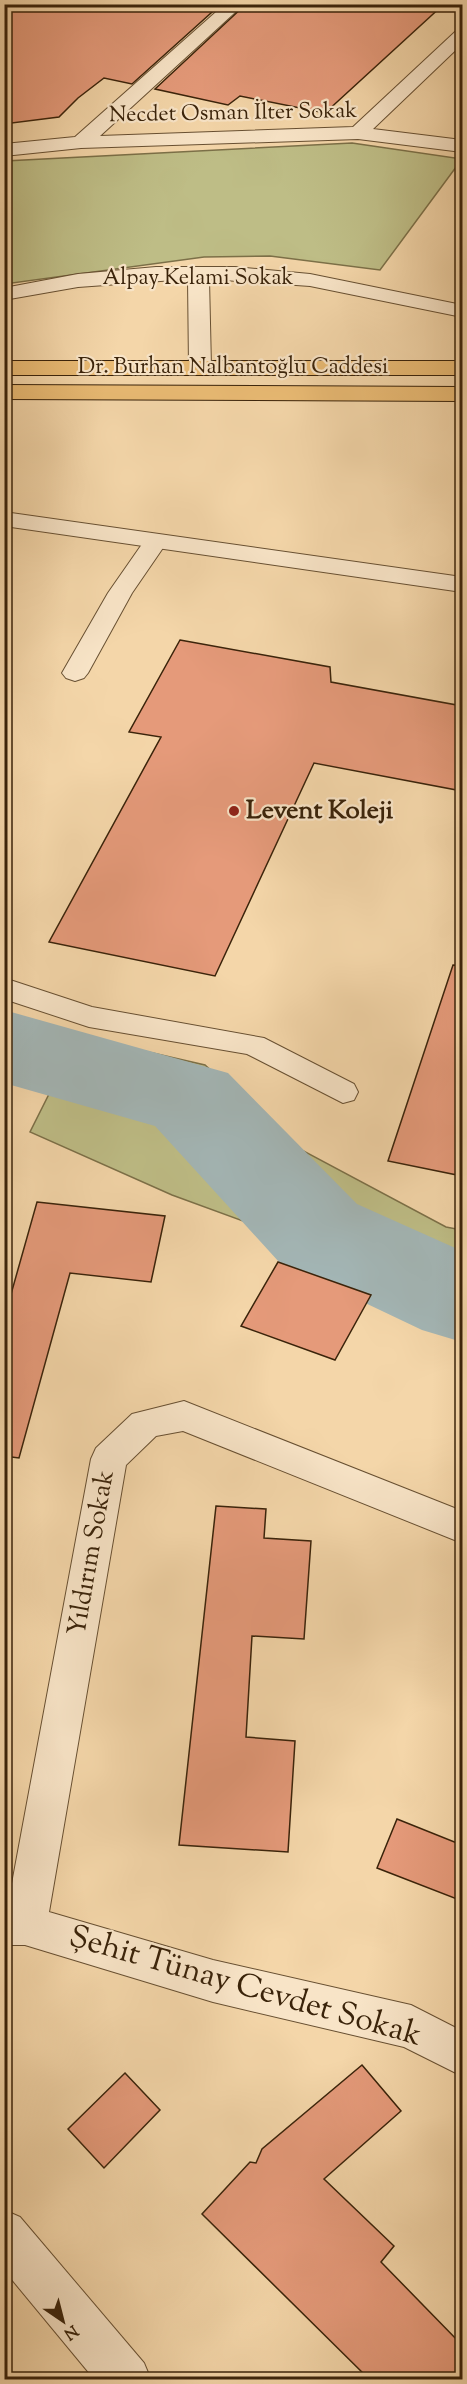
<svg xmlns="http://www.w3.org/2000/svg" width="467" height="2384" font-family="'Sorts Mill Goudy',serif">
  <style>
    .green { fill: #bebd86; stroke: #7c7048; stroke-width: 1.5 }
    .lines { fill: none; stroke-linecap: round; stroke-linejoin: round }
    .river { fill: #a3b6b6; fill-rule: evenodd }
    .building { fill: #e59a7a; stroke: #3a230a; stroke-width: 1.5 }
    .service-casing { stroke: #685032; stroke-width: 2 }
    .minor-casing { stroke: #685032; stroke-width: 2 }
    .primary-casing { stroke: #3a230a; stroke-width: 2 }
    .service { fill: #f8e4c7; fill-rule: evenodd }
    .minor { fill: #f8e4c7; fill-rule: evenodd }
    .primary { fill: #eabb74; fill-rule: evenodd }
    .poi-dot { fill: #8f2418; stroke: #f8e4c7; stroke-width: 2 }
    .labels { text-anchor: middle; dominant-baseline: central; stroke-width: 4.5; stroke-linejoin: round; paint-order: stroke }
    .far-street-label { font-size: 22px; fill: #3a230a; stroke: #f8e4c7 }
    .poi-label { font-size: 26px; font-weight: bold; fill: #3a230a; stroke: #f8e4c7; text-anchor: start }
    .street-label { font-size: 26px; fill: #3a230a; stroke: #f8e4c7 }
    .near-street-label { font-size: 32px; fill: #3a230a; stroke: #f8e4c7 }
  </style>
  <rect width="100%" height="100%" fill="#f4d6a9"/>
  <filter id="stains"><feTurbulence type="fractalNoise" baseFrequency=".00333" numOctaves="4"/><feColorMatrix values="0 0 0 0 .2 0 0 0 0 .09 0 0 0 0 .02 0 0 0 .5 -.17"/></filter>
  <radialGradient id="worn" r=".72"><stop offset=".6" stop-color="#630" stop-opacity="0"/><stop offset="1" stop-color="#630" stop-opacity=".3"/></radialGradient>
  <g class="green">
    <path d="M352 143 462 159 380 270 270 256 204 257 5 284V161Z"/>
    <path d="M4 1019 205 1065 294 1146 446 1227 462 1230V1301L172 1195 30 1132 51 1090 5 1082Z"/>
  </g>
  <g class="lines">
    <path class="river" d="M4 1010 228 1073 357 1204 462 1251V1342L422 1330 279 1262 155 1126 4 1083Z"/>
  </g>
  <g class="building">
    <path d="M4 4H221L132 84 104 78 78 98 59 117 4 124Z"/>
    <path d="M246 4H444L325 113 240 96 228 105 155 89Z"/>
    <path d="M180 640 330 667 331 682 462 706V791L314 763 215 976 49 942 161 737 129 732Z"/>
    <path d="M453 965 462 966V1176L388 1161Z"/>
    <path d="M37 1202 165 1216 151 1282 70 1273 19 1458 4 1456V1319Z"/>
    <path d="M278 1262 371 1295 335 1360 241 1326Z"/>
    <path d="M216 1506 266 1509 264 1538 311 1541 304 1639 252 1636 246 1737 295 1741 288 1852 179 1845Z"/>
    <path d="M397 1819 462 1845V1901L377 1868Z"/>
    <path d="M362 2065 401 2111 324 2179 394 2246 381 2262 462 2345V2379H369L202 2214 250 2162 256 2163 262 2149Z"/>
    <path d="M125 2073 160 2110 104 2168 68 2129Z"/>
  </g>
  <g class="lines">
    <defs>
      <g id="service">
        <path d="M155 535 163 537 167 542 132 593 88 673 84 678 75 681 66 678 62 673 108 593 147 537Z"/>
        <path d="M4 978 92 1007 264 1038 354 1084 358 1092 354 1100 343 1103 247 1054 89 1027 4 999Z"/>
      </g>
      <g id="minor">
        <path d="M225 4H244L100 136 353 127 456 31 462 30V44L373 129 462 140V152L358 139 81 148 4 156V144L75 137Z"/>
        <path d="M156 267H235L310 274 462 305V317L310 286 209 279 211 367 208 372H192L189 367 188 279 78 287 4 300V288L78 274Z"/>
        <path d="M4 512 462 577V592L4 526Z"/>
        <path d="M184 1401 462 1511V1543L183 1431 156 1436 126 1465 49 1912 213 1960 411 2005 462 2031V2076L404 2047 213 2002 25 1945H4V1905H8L91 1459 96 1448 132 1414Z"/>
        <path d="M4 2210 20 2217 144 2363 151 2380H95L4 2270Z"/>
      </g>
      <g id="primary">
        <rect x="4" y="361" width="458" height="14"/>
        <path d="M4 385 462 387V401L4 399Z"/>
      </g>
    </defs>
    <use href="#service" class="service-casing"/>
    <use href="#minor" class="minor-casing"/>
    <use href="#primary" class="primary-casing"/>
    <use href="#service" class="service"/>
    <use href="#minor" class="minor"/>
    <use href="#primary" class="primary"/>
  </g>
  <circle class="poi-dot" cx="234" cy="811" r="6"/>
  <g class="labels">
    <g class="far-street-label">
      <text transform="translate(233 114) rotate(-1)">Necdet Osman İlter Sokak</text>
      <text x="198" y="279">Alpay Kelami Sokak</text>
      <text x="233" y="368">Dr. Burhan Nalbantoğlu Caddesi</text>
    </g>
    <g class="poi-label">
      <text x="246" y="811">Levent Koleji</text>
    </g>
    <g class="street-label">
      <text transform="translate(92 1553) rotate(-80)">Yıldırım Sokak</text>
    </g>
    <g class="near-street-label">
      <text transform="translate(245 1987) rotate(16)">Şehit Tünay Cevdet Sokak</text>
    </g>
  </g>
  <rect width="467" height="2384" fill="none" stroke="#f4d6a9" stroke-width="24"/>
  <rect x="6" y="6" width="455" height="2372" fill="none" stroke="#3a230a" stroke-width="3"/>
  <rect x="12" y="12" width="443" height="2360" fill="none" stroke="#3a230a" stroke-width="1.5"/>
  <g transform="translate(63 2321) rotate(145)" stroke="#f8e4c7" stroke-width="4.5" paint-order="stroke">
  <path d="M0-4.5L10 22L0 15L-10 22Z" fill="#3a230a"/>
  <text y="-9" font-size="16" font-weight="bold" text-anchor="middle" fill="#3a230a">N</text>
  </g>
  <rect width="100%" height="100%" filter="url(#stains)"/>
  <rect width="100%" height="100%" fill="url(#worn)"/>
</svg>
